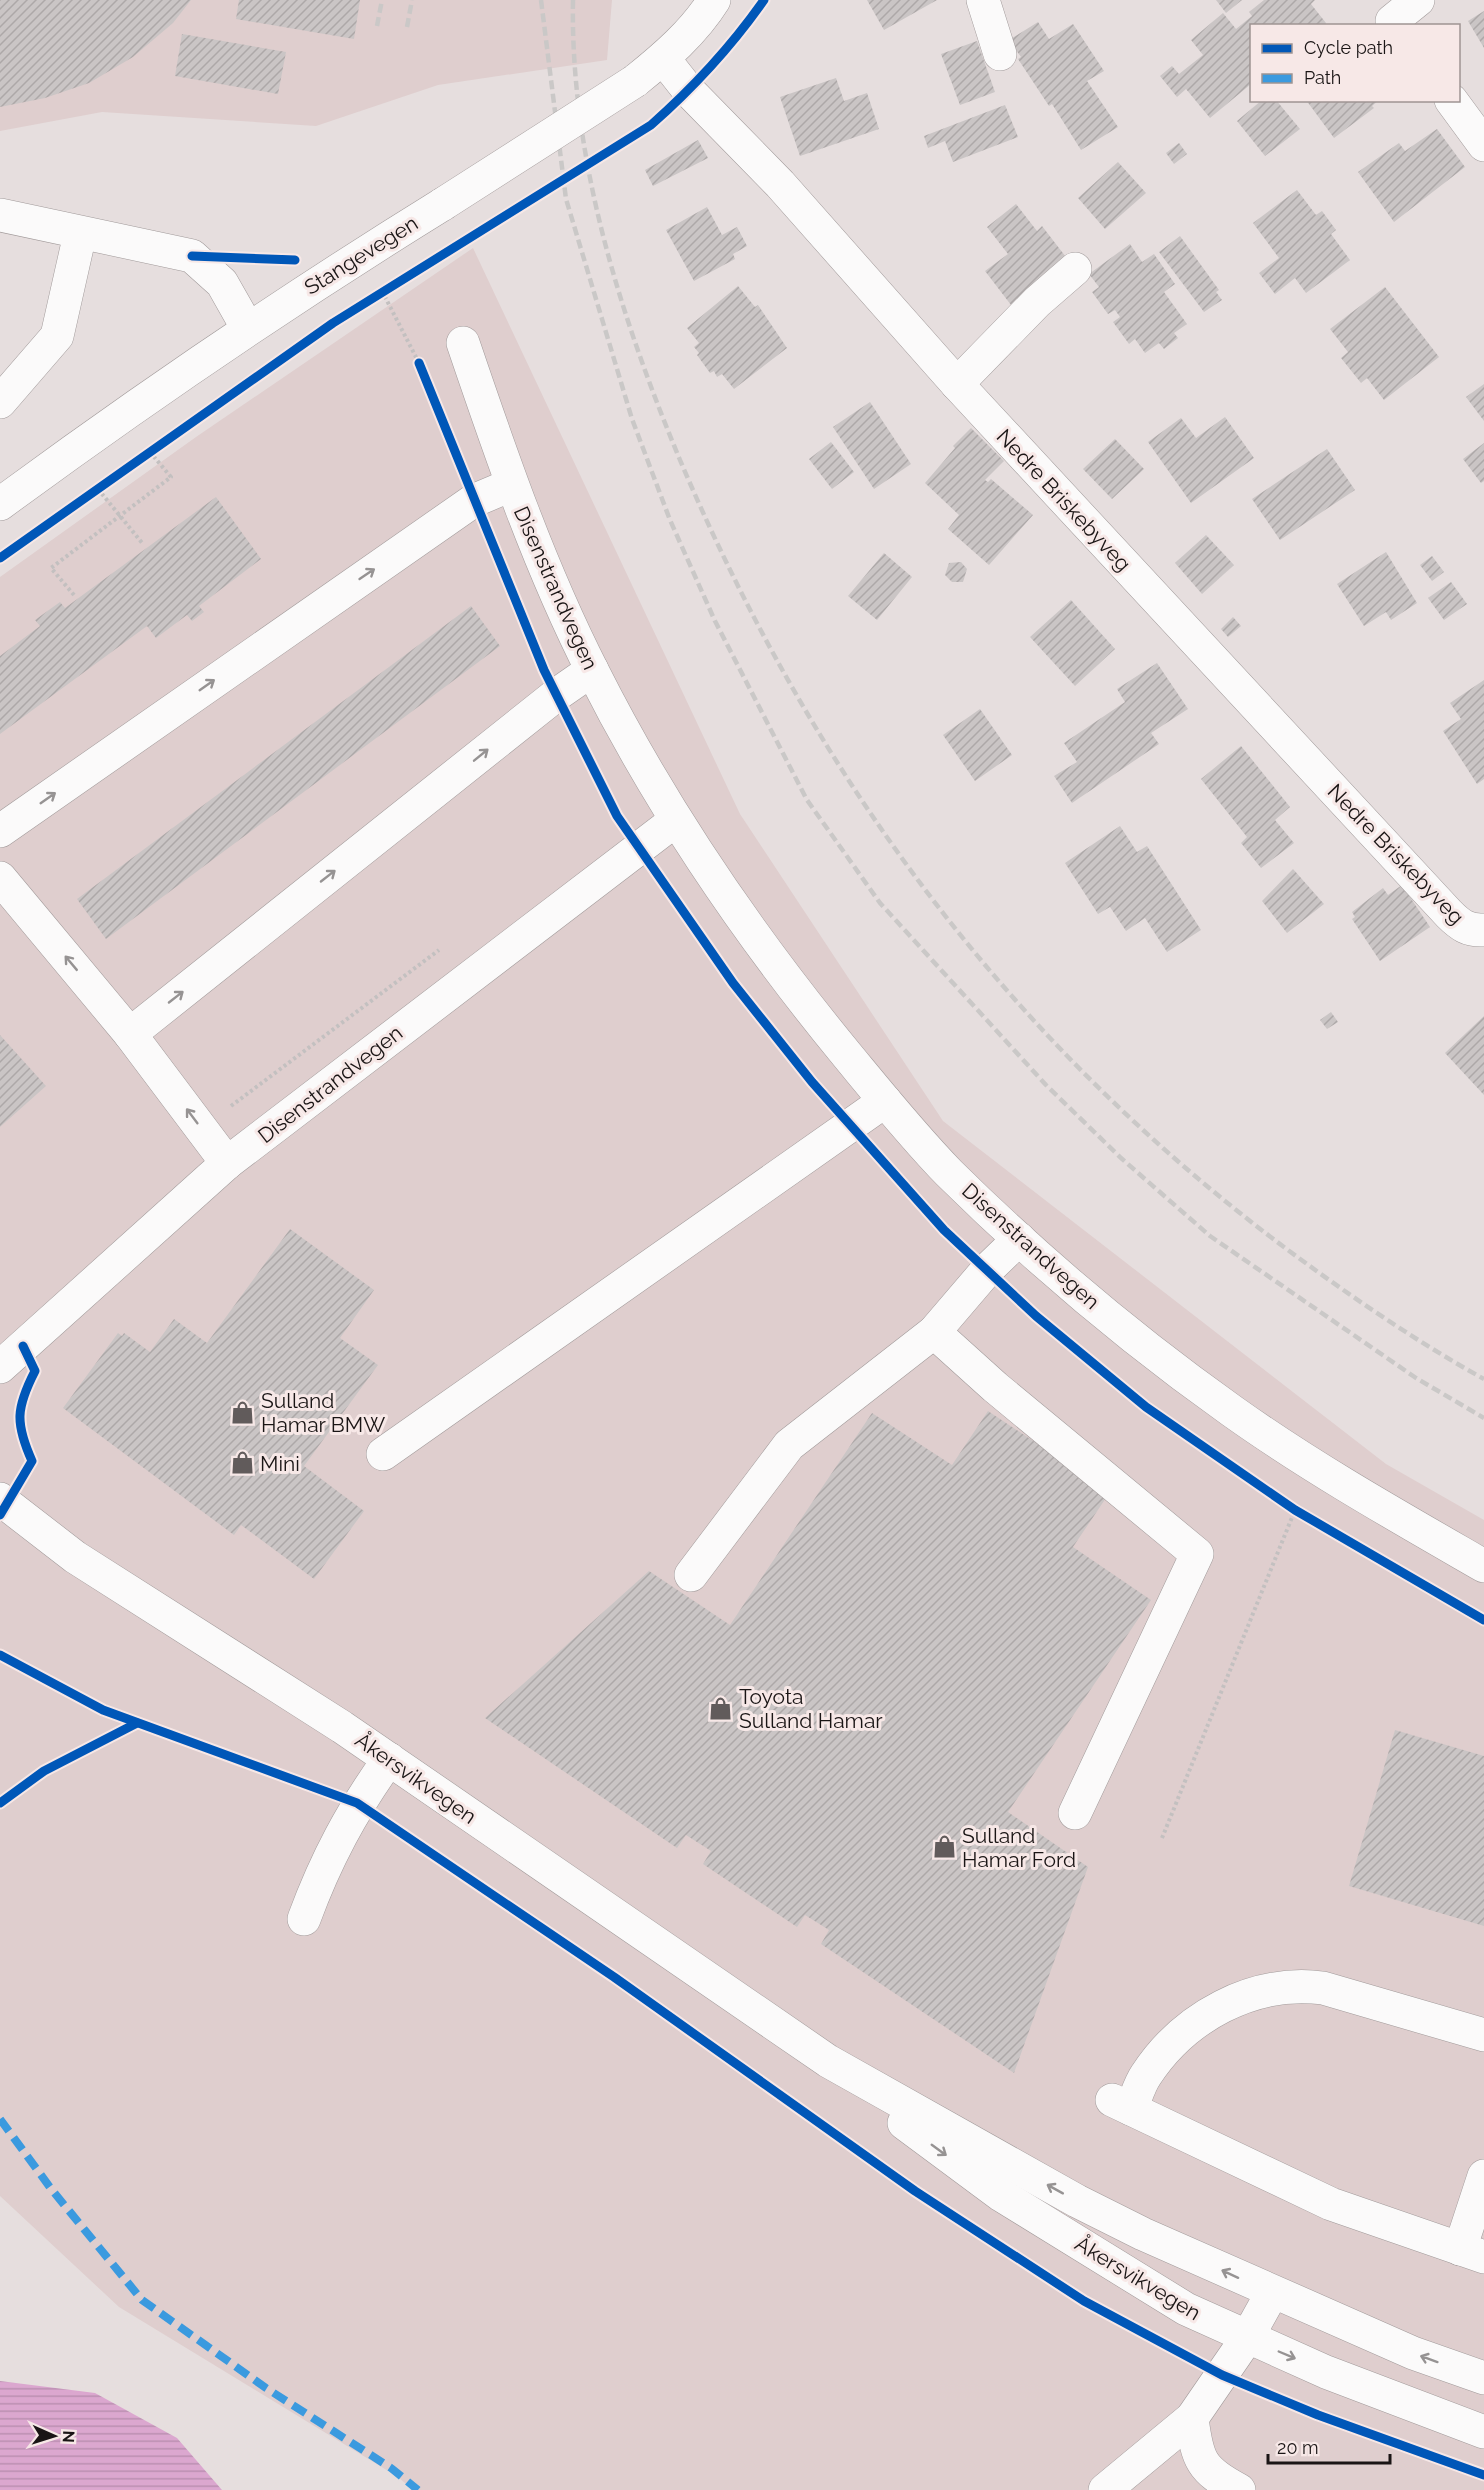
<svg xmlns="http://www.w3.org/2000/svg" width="1484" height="2490" font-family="Raleway,sans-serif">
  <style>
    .built { fill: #dfcece }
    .water { fill: url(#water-rules) }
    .building { fill: url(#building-hatch) }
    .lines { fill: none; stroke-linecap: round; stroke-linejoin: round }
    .minor-casing { stroke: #a19a9a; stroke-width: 34 }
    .major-casing { stroke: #a19a9a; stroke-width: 34 }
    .path { stroke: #c3c0c0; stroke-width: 4; stroke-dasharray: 3 3; stroke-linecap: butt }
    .minor { stroke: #fbfafa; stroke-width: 33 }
    .major { stroke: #fbfafa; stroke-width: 33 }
    .rail { stroke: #cac8c7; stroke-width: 4.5; stroke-dasharray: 9 4.5; stroke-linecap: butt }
    .major-bridge-casing { stroke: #a19a9a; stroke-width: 34; stroke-linecap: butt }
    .major-bridge { stroke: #fbfafa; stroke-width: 33 }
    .quiet { stroke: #3b9adf; stroke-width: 8; stroke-dasharray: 15 8; stroke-linecap: butt }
    .cycleway-casing { stroke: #f7e8e7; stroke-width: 13 }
    .cycleway { stroke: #0057b8; stroke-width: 9 }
    .oneway { stroke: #969393 }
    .labels { text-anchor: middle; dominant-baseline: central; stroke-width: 6; stroke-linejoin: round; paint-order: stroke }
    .street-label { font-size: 21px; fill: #1a1515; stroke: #f7e8e7 }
    .poi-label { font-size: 21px; fill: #1a1515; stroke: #f7e8e7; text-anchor: start }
  </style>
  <defs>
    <pattern id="water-rules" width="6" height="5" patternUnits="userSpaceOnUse" patternTransform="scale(1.5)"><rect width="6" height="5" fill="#dba7cf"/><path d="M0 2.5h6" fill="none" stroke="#bb8fb1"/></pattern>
    <pattern id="building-hatch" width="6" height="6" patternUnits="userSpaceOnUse" patternTransform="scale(1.5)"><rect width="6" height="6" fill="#cac5c5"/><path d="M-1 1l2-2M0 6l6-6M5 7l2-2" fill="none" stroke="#ada8a8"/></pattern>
  </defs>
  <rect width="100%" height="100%" fill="#e6dede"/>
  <g class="built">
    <path d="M0 0H612L607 60 438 85 316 126 102 112 0 131Z"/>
    <path d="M473 248 740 814 943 1121 1386 1464 1484 1520V2490H413L398 2477 119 2307 0 2196V577L196 437Z"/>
  </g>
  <path class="water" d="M0 2381 95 2393 177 2438 222 2490H0Z"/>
  <g class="building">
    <path d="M0 0H191L173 23 133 57 89 83 45 98 0 107Z"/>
    <path d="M239 0H360L354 39 236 19Z"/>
    <path d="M867 0H937L884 30Z"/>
    <path d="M1216 0H1242L1226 13Z"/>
    <path d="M1264 0H1315L1311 4 1326 23 1323 26H1251V84L1210 118 1186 89 1177 97 1160 76 1172 66 1179 74 1203 55 1191 40 1223 13 1236 29 1252 16 1249 12Z"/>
    <path d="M1484 11V48L1468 21Z"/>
    <path d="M1038 22 1049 39 1073 24 1104 71 1087 81 1118 127 1081 150 1052 104 1049 106 1018 59 1021 57 1009 40Z"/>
    <path d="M182 34 286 52 278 94 175 76Z"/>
    <path d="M977 41 995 92 960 105 941 54Z"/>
    <path d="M836 78 844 101 867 93 879 129 800 156 780 97Z"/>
    <path d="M1262 100H1276L1300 129 1265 156 1237 121Z"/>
    <path d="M1306 100H1379L1372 106 1374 108 1334 138Z"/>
    <path d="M1005 105 1018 137 953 162 945 141 928 148 924 136Z"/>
    <path d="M1437 129 1465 167 1394 222 1358 172 1399 143 1405 151Z"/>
    <path d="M698 140 708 158 653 186 645 170Z"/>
    <path d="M1179 143 1187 154 1174 164 1166 153Z"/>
    <path d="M1118 162 1146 193 1105 229 1078 198Z"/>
    <path d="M1297 190 1316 215 1322 211 1336 230 1331 234 1350 260 1306 293 1295 278 1275 294 1259 273 1279 258 1253 223Z"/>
    <path d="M1016 204 1037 231 1042 226 1069 261 1011 305 985 271 1008 254 987 227Z"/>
    <path d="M707 207 722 235 737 227 747 246 733 254 735 259 694 281 666 230Z"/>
    <path d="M1180 236 1219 290 1216 292 1222 300 1204 312 1159 252Z"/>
    <path d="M1130 244 1142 262 1154 254 1175 284 1164 292 1187 324 1174 333 1178 338 1164 349 1159 343 1145 353 1135 339 1129 344 1113 322 1120 317 1115 310 1108 314 1092 292 1099 287 1089 274Z"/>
    <path d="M738 286 755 307 758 305 787 348 734 389 722 374 717 377 714 371 710 373 697 355 699 353 694 347 699 343 687 328Z"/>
    <path d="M1385 287 1439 357 1384 400 1367 378 1361 383 1341 358 1348 352 1330 329Z"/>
    <path d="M1484 384V421L1466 397Z"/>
    <path d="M870 402 911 464 874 489 833 427Z"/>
    <path d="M1225 417 1254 458 1191 503 1148 442 1181 418 1196 438Z"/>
    <path d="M971 428 1004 461 985 480 988 482 991 479 1033 515 989 565 948 529 959 515 925 483 955 448 953 446Z"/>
    <path d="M1115 439 1144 469 1112 499 1083 469Z"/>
    <path d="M831 442 854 472 832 489 809 459Z"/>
    <path d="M1484 443V481L1481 483 1463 459Z"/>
    <path d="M1327 449 1355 490 1280 540 1252 499Z"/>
    <path d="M216 497 261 559 199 606 204 612 192 621 187 615 156 638 147 626 0 734V656L40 626 35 620 60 602 65 608Z"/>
    <path d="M1206 535 1234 565 1202 594 1175 563Z"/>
    <path d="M1386 552 1417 603 1391 620 1386 612 1364 626 1337 584Z"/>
    <path d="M884 553 912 577 877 620 848 596Z"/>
    <path d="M1432 556 1444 572 1432 581 1420 565Z"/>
    <path d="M961 562 967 569 963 582H952L945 575 949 563Z"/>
    <path d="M1451 582 1467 604 1444 620 1428 598Z"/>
    <path d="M1071 600 1115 649 1075 686 1030 637Z"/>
    <path d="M471 606 500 646 106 939 77 899Z"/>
    <path d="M1233 617 1241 626 1228 637 1221 629Z"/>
    <path d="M1157 663 1188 709 1151 733 1159 744 1072 803 1054 776 1077 762 1064 743 1125 702 1117 689Z"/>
    <path d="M1484 680V779L1477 784 1443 731 1461 719 1450 703Z"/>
    <path d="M980 709 1012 755 975 781 943 735Z"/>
    <path d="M1241 746 1290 807 1275 820 1294 843 1261 868 1241 843 1247 837 1201 779Z"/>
    <path d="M1120 826 1137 852 1147 846 1201 930 1167 952 1145 918 1126 931 1110 907 1098 914 1065 863Z"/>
    <path d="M1293 869 1324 904 1287 933 1262 901Z"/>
    <path d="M1402 885 1430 927 1380 961 1352 919 1355 917 1352 912 1383 888 1388 895Z"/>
    <path d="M1331 1012 1338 1022 1327 1029 1320 1020Z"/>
    <path d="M1484 1016V1095L1445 1053Z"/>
    <path d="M0 1035 46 1086 0 1127Z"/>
    <path d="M290 1229 374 1290 340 1338 378 1365 304 1466 364 1511 314 1579 241 1525 234 1535 63 1408 118 1333 122 1336 124 1333 150 1352 174 1319 207 1343Z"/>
    <path d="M988 1411 1110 1492 1073 1547 1151 1600 1008 1812 1088 1867 1014 2073 821 1944 829 1930 805 1915 797 1927 703 1864 711 1851 686 1835 677 1848 485 1718 649 1571 730 1625 872 1413 952 1465Z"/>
    <path d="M1395 1730 1484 1756V1926L1349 1886Z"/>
  </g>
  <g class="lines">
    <defs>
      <g id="minor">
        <path d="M983 0 1000 54"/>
        <path d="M1392 21 1418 0"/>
        <path d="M663 58 689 91 780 184 957 384 1449 914C1460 925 1468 931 1484 930"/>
        <path d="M1451 100 1484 145"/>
        <path d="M0 215 192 256 222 283 248 329"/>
        <path d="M463 343C501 455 539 566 593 672 662 809 749 936 847 1055 880 1095 913 1136 949 1173 1036 1259 1132 1340 1232 1411 1312 1468 1399 1517 1484 1566"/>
        <path d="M957 384 1037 302 1075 269"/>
        <path d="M0 402 57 336 80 234"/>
        <path d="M0 831 473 501 511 485"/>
        <path d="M0 878 130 1034 227 1163"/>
        <path d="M130 1034 556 695 592 670"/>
        <path d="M1019 1239 987 1270 934 1332 995 1387 1197 1554 1075 1813"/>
        <path d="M0 1367 227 1163 676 820"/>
        <path d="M383 1454 885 1101"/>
        <path d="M0 1499 75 1557 342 1727 828 2061 1077 2201 1143 2234 1413 2353 1484 2378"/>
        <path d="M691 1575 789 1445 934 1332"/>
        <path d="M304 1919C326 1859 352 1811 389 1759"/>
        <path d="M1112 2100 1331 2204 1484 2257"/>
        <path d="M1131 2109C1136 2098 1139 2085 1146 2075 1184 2017 1253 1979 1323 1988L1484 2035"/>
        <path d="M904 2123 1001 2195 1186 2309 1326 2372 1484 2432"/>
        <path d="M1460 2249 1484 2176"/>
        <path d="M1105 2490 1192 2418"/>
        <path d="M1239 2490C1201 2470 1197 2460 1192 2418L1247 2338 1272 2293"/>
      </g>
      <g id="major">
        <path d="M635 81C665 57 694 32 714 0"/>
        <path d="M0 504C144 398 291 298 443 204"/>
      </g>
    </defs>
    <use href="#minor" class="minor-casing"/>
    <use href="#major" class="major-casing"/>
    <g class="path">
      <path d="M382 291 419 363"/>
      <path d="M98 489 143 544"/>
      <path d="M74 595 51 568 171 477 150 452"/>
      <path d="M231 1106 439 950"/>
      <path d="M1162 1838 1295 1510"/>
    </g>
    <use href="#minor" class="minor"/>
    <use href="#major" class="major"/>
    <g class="rail">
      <path d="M541 0 566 199 632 419 670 520 715 621 807 800 880 903 1046 1085 1121 1158 1210 1236 1416 1378 1484 1418"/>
      <path d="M573 0C570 157 620 316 680 460 816 781 1014 1048 1296 1256 1356 1300 1419 1343 1484 1379"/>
      <path d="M377 26 382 0"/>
      <path d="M407 27 412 0"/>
    </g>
    <defs>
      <path id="major-bridge" d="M443 204 635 81"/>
    </defs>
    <use href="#major-bridge" class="major-bridge-casing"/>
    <use href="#major-bridge" class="major-bridge"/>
    <path class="quiet" d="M0 2119 52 2190 142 2300 266 2388 391 2468 418 2490"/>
    <defs>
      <g id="cycleway">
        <path d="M192 256 295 260"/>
        <path d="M419 363 544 670 617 816 733 983 812 1082 944 1230 1036 1316 1146 1407 1295 1510 1484 1620"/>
        <path d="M0 558 333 323 651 125C694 87 731 47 764 0"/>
        <path d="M0 1515 32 1461C15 1423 16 1408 35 1371L23 1346"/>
        <path d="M0 1655 103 1710 357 1803 614 1977 915 2191 1084 2301 1222 2375 1318 2415 1484 2475"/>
        <path d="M0 1803 44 1771 137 1723"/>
      </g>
    </defs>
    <use href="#cycleway" class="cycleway-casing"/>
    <use href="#cycleway" class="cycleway"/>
  </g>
  <defs><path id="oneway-shaft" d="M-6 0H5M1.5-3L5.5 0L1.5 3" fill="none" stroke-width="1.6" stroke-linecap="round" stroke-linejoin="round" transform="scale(1.5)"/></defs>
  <g class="oneway">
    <use href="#oneway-shaft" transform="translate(367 574) rotate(-34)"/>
    <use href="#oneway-shaft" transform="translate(207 685) rotate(-35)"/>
    <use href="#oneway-shaft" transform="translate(481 755) rotate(-39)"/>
    <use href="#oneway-shaft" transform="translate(48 798) rotate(-35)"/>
    <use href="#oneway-shaft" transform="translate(328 876) rotate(-38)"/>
    <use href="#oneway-shaft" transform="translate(71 963) rotate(-130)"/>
    <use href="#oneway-shaft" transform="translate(176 997) rotate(-38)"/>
    <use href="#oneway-shaft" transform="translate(192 1116) rotate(-127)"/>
    <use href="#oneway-shaft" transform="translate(939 2150) rotate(36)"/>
    <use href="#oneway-shaft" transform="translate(1055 2189) rotate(-151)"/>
    <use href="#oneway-shaft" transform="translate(1230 2274) rotate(-155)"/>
    <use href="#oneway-shaft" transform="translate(1287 2355) rotate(23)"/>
    <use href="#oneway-shaft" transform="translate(1429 2359) rotate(-160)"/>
  </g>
  <defs>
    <symbol id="shop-bare" viewBox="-9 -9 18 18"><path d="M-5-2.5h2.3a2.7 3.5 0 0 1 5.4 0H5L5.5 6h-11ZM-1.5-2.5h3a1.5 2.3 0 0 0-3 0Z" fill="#615b5b" stroke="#f7e8e7" stroke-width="2.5" paint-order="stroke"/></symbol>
  </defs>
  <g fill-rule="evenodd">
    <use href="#shop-bare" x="226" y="1396" width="33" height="33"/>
    <use href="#shop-bare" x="226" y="1446" width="33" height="33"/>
    <use href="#shop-bare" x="704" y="1692" width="33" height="33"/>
    <use href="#shop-bare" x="928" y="1830" width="33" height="33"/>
  </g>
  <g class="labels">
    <g class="street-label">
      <text transform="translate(361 255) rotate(-32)">Stangevegen</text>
      <text transform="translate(1064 500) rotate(47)">Nedre Briskebyveg</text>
      <text transform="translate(556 588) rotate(66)">Disenstrandvegen</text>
      <text transform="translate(1396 854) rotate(46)">Nedre Briskebyveg</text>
      <text transform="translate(330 1084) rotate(-38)">Disenstrandvegen</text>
      <text transform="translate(1031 1246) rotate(42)">Disenstrandvegen</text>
      <text transform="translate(416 1778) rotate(35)">Åkersvikvegen</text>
      <text transform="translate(1138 2278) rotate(31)">Åkersvikvegen</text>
    </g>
    <g class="poi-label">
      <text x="261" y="1400">Sulland<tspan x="261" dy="24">Hamar BMW</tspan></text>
      <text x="260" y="1463">Mini</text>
      <text x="739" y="1696">Toyota<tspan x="739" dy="24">Sulland Hamar</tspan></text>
      <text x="962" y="1835">Sulland<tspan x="962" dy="24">Hamar Ford</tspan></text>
    </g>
  </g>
  <rect x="1250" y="24" width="210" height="78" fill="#f7e8e7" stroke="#9f9493" stroke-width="1.5"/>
  <rect x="1262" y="44" width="30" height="9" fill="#0057b8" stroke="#9f9493" stroke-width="1.5"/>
  <text x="1304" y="54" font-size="18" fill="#1a1515">Cycle path</text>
  <rect x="1262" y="74" width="30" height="9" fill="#3b9adf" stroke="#9f9493" stroke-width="1.5"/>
  <text x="1304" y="84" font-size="18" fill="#1a1515">Path</text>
  <g transform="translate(54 2436) rotate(93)" stroke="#f7e8e7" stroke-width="4.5" paint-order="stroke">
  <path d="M0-4.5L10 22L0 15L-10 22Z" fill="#1a1515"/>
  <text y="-9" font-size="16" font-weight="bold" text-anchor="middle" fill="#1a1515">N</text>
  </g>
  <path d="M1268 2454v9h122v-9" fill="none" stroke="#1a1515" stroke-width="3"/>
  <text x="1277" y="2454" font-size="18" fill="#1a1515" stroke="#f7e8e7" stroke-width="4.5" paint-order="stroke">20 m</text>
</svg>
